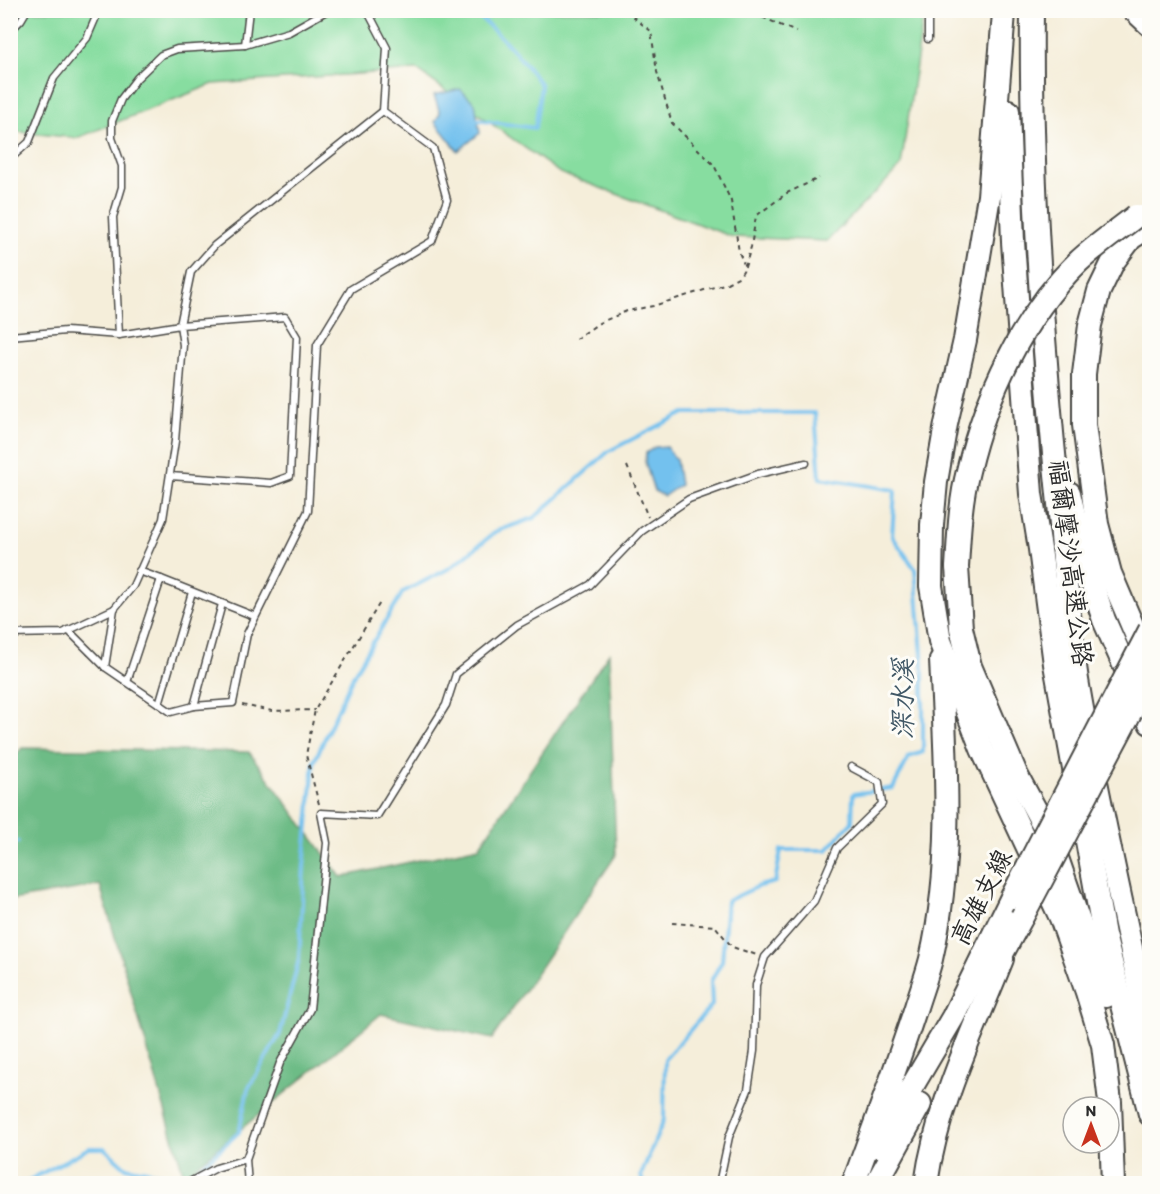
<svg xmlns="http://www.w3.org/2000/svg" width="1160" height="1194" font-family="Itim,'LXGW WenKai TC',sans-serif">
  <style>
    .green { fill: #87dda0; stroke: #598466; stroke-width: 1.5 }
    .forest { fill: #6dbc86; stroke: #4c7458; stroke-width: 1.5 }
    .water { fill: #73c1ee; stroke: #4f768c; stroke-width: 1.5 }
    .lines { fill: none; stroke-linecap: round; stroke-linejoin: round }
    .stream { stroke: #73c1ee; stroke-width: 4 }
    .lane-casing { stroke: #494845; stroke-width: 9 }
    .highway-casing { stroke: #494845; stroke-width: 26 }
    .path { stroke: #494845; stroke-width: 2; stroke-dasharray: 4.5 4.5; stroke-linecap: butt }
    .lane { stroke: #fff; stroke-width: 6 }
    .highway { stroke: #fff; stroke-width: 22 }
    .highway-bridge-casing { stroke: #494845; stroke-width: 26; stroke-linecap: butt }
    .highway-bridge { stroke: #fff; stroke-width: 22 }
    .labels { text-anchor: middle; dominant-baseline: central; stroke-width: 6; stroke-linejoin: round; paint-order: stroke }
    .street-label { font-size: 26px; fill: #2b2b2b; stroke: #fdfcf7 }
    .water-label { font-size: 27px; font-style: italic; fill: #415866; stroke: #fdfcf7 }
  </style>
  <rect width="100%" height="100%" fill="#fdfcf7"/>
  <filter id="ink" filterUnits="userSpaceOnUse"><feTurbulence type="fractalNoise" baseFrequency=".0167" numOctaves="2"/><feDisplacementMap in="SourceGraphic" scale="12" xChannelSelector="R" yChannelSelector="G"/><feConvolveMatrix kernelMatrix="1 2 1 2 8 2 1 2 1" color-interpolation-filters="sRGB"/></filter>
  <filter id="wash" filterUnits="userSpaceOnUse"><feTurbulence type="fractalNoise" baseFrequency=".008" numOctaves="4" result="noise"/><feDisplacementMap in="SourceGraphic" scale="24" xChannelSelector="R" yChannelSelector="G"/><feGaussianBlur stdDeviation="1.35" result="paint"/><feColorMatrix in="noise" values="0 0 0 0 0 0 0 0 0 0 0 0 0 0 0 0 0 1.4 0 .05"/><feComposite in="paint" operator="in"/></filter>
  <g filter="url(#wash)">
    <rect width="100%" height="100%" fill="#f5eeda"/>
    <path class="green" d="M11 11H924L901 166 827 241 733 237 560 173 417 70 213 84 77 138 11 131Z"/>
    <path class="forest" d="M609 653 616 855 492 1039 381 1014 184 1176 100 885 11 900V760L22 748 249 752 341 877 479 847Z"/>
    <g class="water">
      <path d="M460 89 475 103 480 133 458 151 435 122 440 113 434 95Z"/>
      <path d="M655 447H666L676 459 680 485 664 496 654 491 645 462 646 453Z"/>
    </g>
    <g class="lines">
      <g class="stream">
        <path d="M471 10C499 33 520 55 541 85L535 128 477 120"/>
        <path d="M10 841 18 842"/>
        <path d="M22 1184 89 1148H104L125 1167 157 1173 181 1181 203 1165 239 1132 248 1089 280 1034 299 959 304 866 314 762 354 674 403 592 450 568 497 531 534 518 609 451 684 413H815L820 478 895 490 892 536 915 569 923 667V752L909 757 893 788 853 794 852 822 827 850H781L775 882 759 886 727 901 722 961 711 981 712 1005 665 1059 664 1119 641 1175 643 1184"/>
      </g>
    </g>
  </g>
  <g filter="url(#ink)">
    <g class="lines">
      <defs>
        <g id="lane">
          <path d="M10 31 21 20 27 10"/>
          <path d="M928 39V20L936 10"/>
          <path d="M245 45 249 10"/>
          <path d="M10 159 29 142 54 78 87 38 99 10"/>
          <path d="M119 335 113 217 122 187V166L112 138V121L121 99 137 78 161 55 177 49 245 45 289 32 328 10"/>
          <path d="M10 336 66 331 119 335 180 325 191 272 215 245 383 111"/>
          <path d="M10 352V371"/>
          <path d="M139 571 161 579"/>
          <path d="M68 630 105 667 171 712 194 706 233 703 247 634 308 511 317 345 351 289 432 241 447 200 433 148 383 111 387 48 367 10"/>
          <path d="M10 634 63 633 114 609 133 586 163 519 175 441 183 345 180 325 285 317 297 337 290 476 271 483 170 476"/>
          <path d="M105 667 114 609"/>
          <path d="M127 682 161 579 254 616"/>
          <path d="M159 704 192 592"/>
          <path d="M194 706 222 604"/>
          <path d="M186 1184 216 1168 246 1159"/>
          <path d="M248 1184 246 1159 253 1139 280 1063 310 1009 327 843 321 813 377 816 446 705 456 674 517 625 590 585 642 531 689 499 758 474 806 463"/>
          <path d="M719 1184 729 1137 748 1090 754 1051 756 985 765 957 814 901 837 848 882 804 879 782 851 767"/>
        </g>
        <g id="highway">
          <path d="M1032 10C1030 175 1042 340 1059 504 1065 563 1068 622 1077 680 1097 800 1126 919 1150 1038"/>
          <path d="M1134 10 1150 25"/>
          <path d="M1004 13 989 196 965 340 946 424 936 482 932 525 931 586 940 641 982 749 1061 918 1087 992 1103 1045 1110 1102 1113 1184"/>
          <path d="M1008 111 1013 242 1031 494 1040 549 1055 664 1104 935 1150 1114"/>
          <path d="M1150 226 1131 238 1113 262 1099 291 1090 325 1084 374V425L1097 524 1110 573 1150 667"/>
          <path d="M1069 493 1085 561 1104 620 1150 723"/>
          <path d="M957 567 961 628 970 666 1017 776 1049 835 1105 996"/>
          <path d="M992 972 1022 917"/>
          <path d="M877 1146 953 1017 1012 897"/>
          <path d="M854 1182C875 1124 897 1066 916 1007 921 991 927 975 931 959 954 861 946 760 941 660"/>
          <path d="M876 1184 920 1104"/>
          <path d="M926 1184C937 1105 973 1032 1002 959"/>
        </g>
      </defs>
      <use href="#lane" class="lane-casing"/>
      <use href="#highway" class="highway-casing"/>
      <g class="path">
        <path d="M746 10 796 32"/>
        <path d="M745 267 751 247 756 216 787 193 819 178"/>
        <path d="M576 339 599 323 627 311 653 306 727 283 740 276 745 267 739 252 731 201 714 165 672 123 657 72 651 31 624 10"/>
        <path d="M627 466 648 517"/>
        <path d="M242 705 272 711 315 710"/>
        <path d="M319 804 306 755 315 710 381 601"/>
        <path d="M672 923 715 926 732 947 757 955"/>
      </g>
      <use href="#lane" class="lane"/>
      <use href="#highway" class="highway"/>
      <defs>
        <g id="highway-bridge">
          <path d="M957 567C959 535 960 502 968 471 986 395 1022 317 1078 262 1096 245 1117 231 1136 216"/>
          <path d="M1012 897 1150 630"/>
          <path d="M1022 917 1150 675"/>
        </g>
      </defs>
      <use href="#highway-bridge" class="highway-bridge-casing"/>
      <use href="#highway-bridge" class="highway-bridge"/>
    </g>
  </g>
  <g class="labels">
    <g class="street-label">
      <text transform="translate(1071 563) rotate(83)">福爾摩沙高速公路</text>
      <text transform="translate(981 897) rotate(-63)">高雄支線</text>
    </g>
    <g class="water-label">
      <text transform="translate(902 699) rotate(-90)">深水溪</text>
    </g>
  </g>
  <rect width="1160" height="1194" fill="none" stroke="#fdfcf7" stroke-width="36"/>
  <g transform="translate(1091 1125)"><circle r="28" fill="#fdfcf7" stroke="#a9a8a5" stroke-width="1.5"/>
  <path d="M0-4.5L10 22L0 15L-10 22Z" fill="#c8321e"/>
  <text y="-9" font-size="16" font-weight="bold" text-anchor="middle" fill="#2b2b2b">N</text>
  </g>
</svg>
